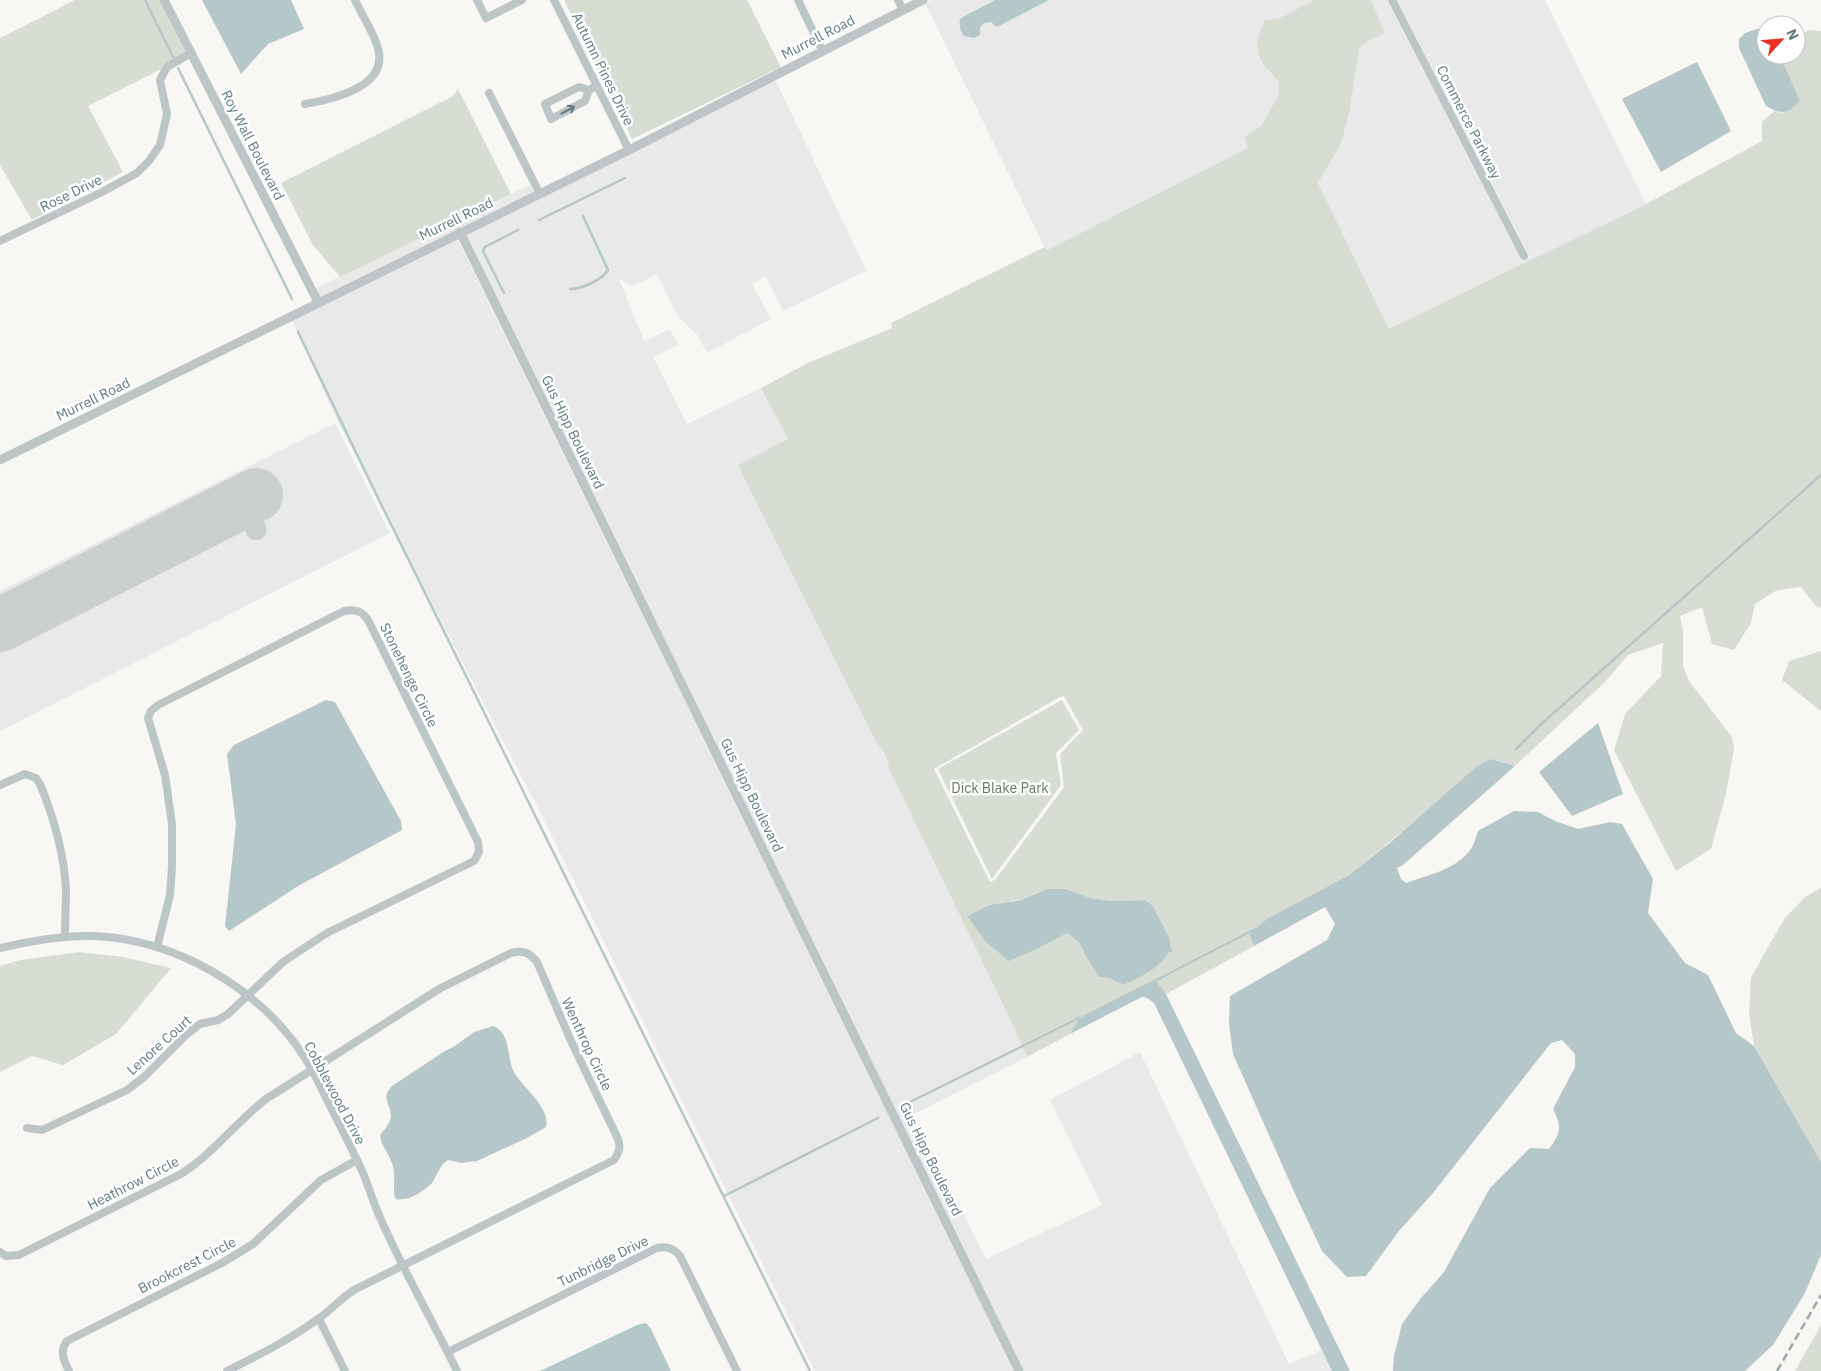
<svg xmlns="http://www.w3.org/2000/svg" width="1821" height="1371" font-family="'IBM Plex Sans',sans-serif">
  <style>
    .built { fill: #e8e9e8 }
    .green { fill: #d8ddd3; fill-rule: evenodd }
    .water { fill: #b5c7c8 }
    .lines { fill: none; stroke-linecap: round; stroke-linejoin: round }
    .stream { stroke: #b5c7c8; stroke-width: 2.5 }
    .taxiway { stroke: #cad0d0; stroke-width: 21 }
    .runway { stroke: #cad0d0; stroke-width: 54 }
    .minor { stroke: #bec5c7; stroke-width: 8 }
    .tertiary { stroke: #bec5c7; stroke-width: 9 }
    .rail { stroke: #9da8ac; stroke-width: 2.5; stroke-dasharray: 8 4; stroke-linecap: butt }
    .oneway { stroke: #617981 }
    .labels { text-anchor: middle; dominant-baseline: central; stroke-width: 5; stroke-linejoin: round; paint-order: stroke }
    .street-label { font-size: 14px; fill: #617981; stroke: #fff }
    .park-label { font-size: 14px; fill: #697861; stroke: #fff }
  </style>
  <rect width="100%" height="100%" fill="#f8f7f4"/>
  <g class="built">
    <path d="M932 0H995L961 18 980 28 984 23 991 22 997 27 1049 0H1314L1278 19 1265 20 1268 71 1279 82V94L1262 125 1244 137 1249 148 1046 250 925 3Z"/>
    <path d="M1371 0H1387L1522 261 1530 257 1397 0H1545L1646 204 1389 329 1318 183 1341 144 1350 110 1359 49 1365 43 1385 33Z"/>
    <path d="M775 79 867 272H863L783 311 766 276 752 284 771 319 707 353 697 334 678 317 657 274 633 286 619 279 644 341 670 329 678 345 653 357 687 424 761 388 788 439 739 465 877 744 880 747 889 765V769L1009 1017 1027 1057 914 1114 986 1259 1102 1205 1050 1100 1140 1052 1289 1364 1322 1350 1332 1371H1024L466 234Z"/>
    <path d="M530 185 534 193 320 297 316 288Z"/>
    <path d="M457 238 996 1334 1013 1371H815L538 808 337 420 292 320Z"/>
    <path d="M335 423 390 533 0 731V591Z"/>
  </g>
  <g class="green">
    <path d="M75 0H159L187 56 88 106 123 172 32 220 0 165V38Z"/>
    <path d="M564 0H747L781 67 632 139Z"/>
    <path d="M1314 0H1371L1385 33 1365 43 1359 49 1350 110 1341 144 1318 183 1389 329 1646 204 1762 141V122L1774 111 1782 113 1800 101 1780 55H1796V36L1810 30 1821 31V608L1816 606 1801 587 1777 590 1755 604 1751 623 1734 650 1712 644 1702 607 1680 616 1683 630V665L1689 681 1732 737 1734 750 1726 793 1711 849 1676 871 1614 750 1625 714 1661 676 1663 643 1628 655 1605 682 1515 766 1491 759 1349 875 1268 918 1249 934 1254 946 1166 994 1157 982 1079 1018 1070 1034 1027 1057 1009 1017 889 769C889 761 883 749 877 744L738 465 788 439 761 388 808 363 892 328 891 323 1045 247 1047 250 1248 148 1244 137 1262 125 1279 94V82C1257 60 1251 49 1265 20L1278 19ZM1064 696 1083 730 1060 754 1064 787 995 880 990 882 934 769 1060 697ZM1047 889H1066L1090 898 1112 901 1145 900 1153 906 1169 937 1172 952H1169L1123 985 1109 978 1099 977 1085 955 1079 942 1067 933 1039 948 1009 901 1022 900Z"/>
    <path d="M458 89 511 194 340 277 313 245 281 183 453 96Z"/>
    <path d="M1821 651V711L1782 680 1789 661Z"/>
    <path d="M1062 700 1079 730 1056 753 1061 785 992 879 938 769Z"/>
    <path d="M1821 888V1162L1754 1046 1749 1014 1751 978 1768 947 1785 918 1805 897Z"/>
    <path d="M79 952 123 957 171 968 116 1034 63 1065 32 1056 0 1072V966L20 960Z"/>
    <path d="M1821 1325V1371H1795Z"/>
  </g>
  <g class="water">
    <path d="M202 0H291L304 29 268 44 241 74Z"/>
    <path d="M995 0H1049L997 27 991 22 984 23 980 28V35L974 38 964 36C960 31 958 23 961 18Z"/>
    <path d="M1763 27 1766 28V55H1780L1800 101C1788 113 1782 116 1766 106L1739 48V39L1745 33Z"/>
    <path d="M1697 62 1731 131 1661 172 1622 99Z"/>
    <path d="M326 700 335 702 401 821 402 830 298 886 229 931 225 926 236 824 227 754 234 745Z"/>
    <path d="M1598 723 1623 794 1572 816 1539 772Z"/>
    <path d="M1491 759 1515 766 1403 865 1397 868 1401 879 1406 883C1428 875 1459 869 1472 847 1475 842 1476 836 1478 831L1514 811 1538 812 1555 821 1578 829 1610 822 1622 824 1653 879 1648 913 1685 963 1708 975 1736 1033 1754 1046 1821 1162V1255L1805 1293 1773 1345 1745 1371H1393L1394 1356 1402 1324 1421 1298 1444 1272 1490 1188 1530 1148 1549 1149C1561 1133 1562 1127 1553 1109L1575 1067V1054L1562 1040 1551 1043 1433 1193 1399 1231 1366 1276 1347 1277 1322 1251 1296 1196 1233 1054 1229 1024 1230 996 1327 940 1335 924 1325 907 1254 946 1249 934 1268 918 1349 875 1392 841 1476 767Z"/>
    <path d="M1047 889H1066L1090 898 1112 901 1145 900 1153 906 1169 937 1172 952H1169C1159 969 1140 977 1123 985L1109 978 1099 977 1085 955 1079 942 1067 933 1039 948 1009 961 987 943 967 916 990 905 1022 900Z"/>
    <path d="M1157 982 1166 994 1350 1371H1332L1154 1003 1147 998 1142 997 1070 1034 1079 1018 1146 984Z"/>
    <path d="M493 1026C512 1033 506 1059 515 1074 524 1088 551 1109 546 1127L527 1138 477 1161 461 1163 448 1160C439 1166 438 1174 432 1183 424 1191 408 1202 396 1199L394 1195C394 1185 395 1175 393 1166 390 1155 381 1146 380 1135 384 1130 390 1124 391 1117 391 1103 380 1099 392 1086L445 1051 455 1046 474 1032Z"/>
    <path d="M646 1323 651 1329 671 1371H540L637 1325Z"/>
  </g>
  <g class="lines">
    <g class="stream">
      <path d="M145 0 173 57"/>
      <path d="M178 68 292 299"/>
      <path d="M539 220 625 178"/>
      <path d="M570 289C582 289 602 280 608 270L583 216"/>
      <path d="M504 293 483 251 485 247 518 230"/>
      <path d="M298 332 377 496 810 1371"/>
      <path d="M1516 749 1538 727 1821 475"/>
      <path d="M1147 985 1255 929"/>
      <path d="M906 1104 1079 1018"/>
      <path d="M724 1196 878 1118"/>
    </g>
    <path class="taxiway" d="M245 501 256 530"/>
    <path class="runway" d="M0 625 256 495"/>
    <g class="minor">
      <path d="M477 0 486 18 522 0"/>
      <path d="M554 0 629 150"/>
      <path d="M798 0 822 50"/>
      <path d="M898 0 903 10"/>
      <path d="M1392 0 1524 256"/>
      <path d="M589 90 579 87 545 104 551 119 585 101 589 90 597 86"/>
      <path d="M489 93 540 194"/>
      <path d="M305 104C334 99 392 86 377 45 372 30 362 15 355 0"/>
      <path d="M0 241 100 193 137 173 149 161 160 145 167 114 160 80 167 67 191 53"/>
      <path d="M0 785 25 774 36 778 40 784C54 818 64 852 66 890 66 905 65 921 65 936"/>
      <path d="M0 948C30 941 62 935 93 936 176 939 261 989 305 1058 314 1072 321 1087 328 1102 340 1125 352 1149 363 1173 369 1187 373 1202 379 1215 402 1269 432 1319 457 1371"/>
      <path d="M27 1128 42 1130 127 1090 144 1077 187 1034 200 1024 218 1020 228 1014 283 962 327 933 474 861 479 852 478 842 369 622C363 611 356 609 344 611L158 705 151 711 148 718 165 775 172 824V867L170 895 157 947"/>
      <path d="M0 1252 6 1256 19 1255 181 1174C213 1154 236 1122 266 1099L439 989 511 953C523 950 529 952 537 962L571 1041 618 1139C621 1148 619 1152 614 1160L354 1290C341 1298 331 1310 318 1319 289 1340 259 1355 227 1371"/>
      <path d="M319 1319 345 1371"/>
      <path d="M448 1352 657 1248C667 1246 673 1248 680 1256L737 1371"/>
      <path d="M69 1371C64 1361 59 1351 67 1341L222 1263 253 1244 321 1180 357 1160"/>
    </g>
    <g class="tertiary">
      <path d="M164 0 318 302"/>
      <path d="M460 232 1019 1371"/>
      <path d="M0 460 629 150 923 0"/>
    </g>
    <path class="rail" d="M1777 1371 1821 1295"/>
  </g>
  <defs><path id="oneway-shaft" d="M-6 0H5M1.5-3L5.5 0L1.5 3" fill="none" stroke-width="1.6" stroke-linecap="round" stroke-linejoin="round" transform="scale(1.25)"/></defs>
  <use class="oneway" href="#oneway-shaft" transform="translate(568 110) rotate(-28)"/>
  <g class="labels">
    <g class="street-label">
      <text transform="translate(818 37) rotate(-27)">Murrell Road</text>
      <text transform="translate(603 69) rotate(64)">Autumn Pines Drive</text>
      <text transform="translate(1469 122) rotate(63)">Commerce Parkway</text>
      <text transform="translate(253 145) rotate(63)">Roy Wall Boulevard</text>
      <text transform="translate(71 193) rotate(-26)">Rose Drive</text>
      <text transform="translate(456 219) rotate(-26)">Murrell Road</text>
      <text transform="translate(93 399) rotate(-26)">Murrell Road</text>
      <text transform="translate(573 432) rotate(64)">Gus Hipp Boulevard</text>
      <text transform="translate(409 675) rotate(64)">Stonehenge Circle</text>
      <text transform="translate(752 795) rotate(64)">Gus Hipp Boulevard</text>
      <text transform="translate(587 1044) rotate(65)">Wenthrop Circle</text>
      <text transform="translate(159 1045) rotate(-42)">Lenore Court</text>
      <text transform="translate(335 1093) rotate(62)">Cobblewood Drive</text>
      <text transform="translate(931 1159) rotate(64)">Gus Hipp Boulevard</text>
      <text transform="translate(133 1183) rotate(-27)">Heathrow Circle</text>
      <text transform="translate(603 1261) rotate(-26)">Tunbridge Drive</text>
      <text transform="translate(187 1265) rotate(-27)">Brookcrest Circle</text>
    </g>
    <g class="park-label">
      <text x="1000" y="788">Dick Blake Park</text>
    </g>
  </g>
  <g transform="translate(1781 40) rotate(64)"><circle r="24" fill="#ffffff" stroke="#c0c9cd"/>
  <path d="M0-4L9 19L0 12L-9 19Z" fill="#e92f23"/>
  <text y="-8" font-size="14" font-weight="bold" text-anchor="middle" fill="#617981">N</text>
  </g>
</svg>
